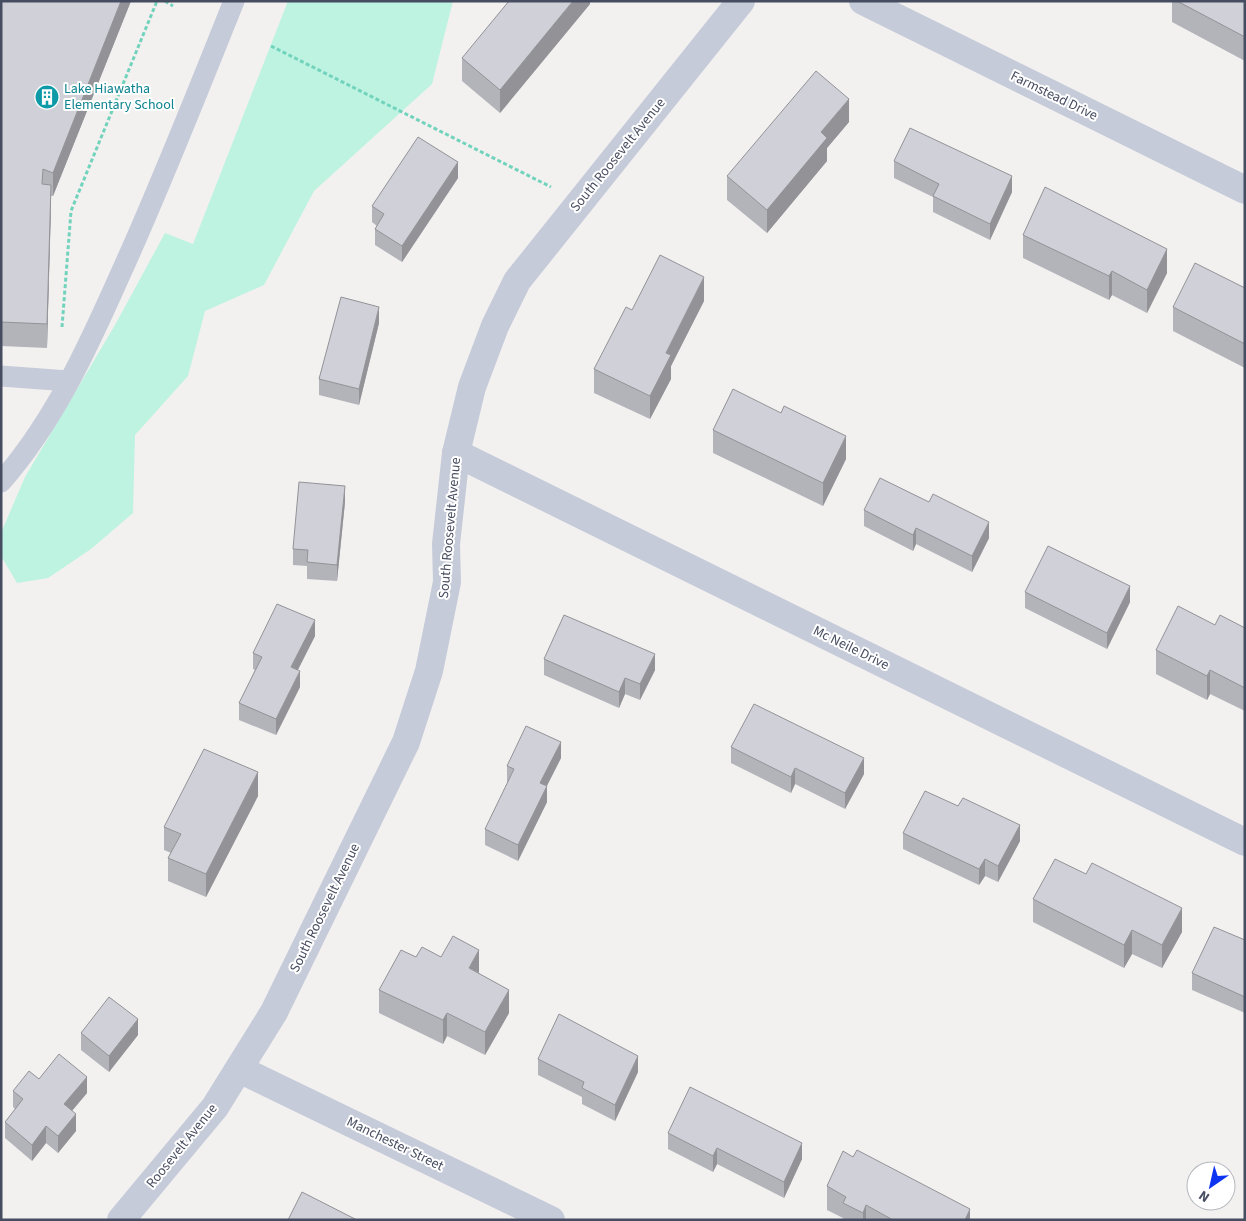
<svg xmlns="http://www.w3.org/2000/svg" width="1246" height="1221" font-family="'Source Sans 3',sans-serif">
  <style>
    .green { fill: #bdf3e0 }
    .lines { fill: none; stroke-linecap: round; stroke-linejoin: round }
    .path { stroke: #72d3bd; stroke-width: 3; stroke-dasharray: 4 2.5; stroke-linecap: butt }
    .lane { stroke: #c6cbd9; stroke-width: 21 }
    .street { stroke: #c6cbd9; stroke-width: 28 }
    .wall { fill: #b3b4ba }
    .shaded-wall { fill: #929297 }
    .building { fill: #d0d1d8; stroke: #929297 }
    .labels { text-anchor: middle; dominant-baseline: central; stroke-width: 4; stroke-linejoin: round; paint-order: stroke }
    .culture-label { font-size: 14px; fill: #0d838f; stroke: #fff; text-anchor: start }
    .street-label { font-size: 14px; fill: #474d60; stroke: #fff }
  </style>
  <rect width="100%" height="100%" fill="#f3f1f0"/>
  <path class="green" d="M288 1H453L432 84 314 191 264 285 205 311 188 376 135 435 133 513 91 549 48 578 17 583 1 556V533L25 477 115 325 165 233 193 244Z"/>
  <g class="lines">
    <g class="path">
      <path d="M165 1 173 6"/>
      <path d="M271 46 551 187"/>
      <path d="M62 327 71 211 157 1"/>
    </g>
    <g class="lane">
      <path d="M1 376 68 381"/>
      <path d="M1 482C54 422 88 347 120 275 161 185 197 93 234 1"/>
    </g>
    <g class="street">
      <path d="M863 1 1245 190"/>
      <path d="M456 453 1245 842"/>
      <path d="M239 1069 551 1220"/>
      <path d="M121 1220 215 1107 274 1012 406 742 429 671 447 582 446 544 456 453 472 387 495 326 517 281 741 1"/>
    </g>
  </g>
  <g class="wall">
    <path d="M1 1H131L53 196H51L47 348 1 346Z"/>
    <path d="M590 1V4L500 113 462 81V58Z"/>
    <path d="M1172 1H1245V61L1172 22Z"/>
    <path d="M849 122 827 148V161L767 233 727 200V176Z"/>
    <path d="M894 161 1012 192 990 240 933 212V197L894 178Z"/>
    <path d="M458 178 402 262 375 245V229L377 226 372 222V206Z"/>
    <path d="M1023 235 1167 273 1147 313 1112 295 1109 300 1023 258Z"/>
    <path d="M1245 288V368L1173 331V307Z"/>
    <path d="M704 301 671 366V379L650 419 594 393V369L632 310Z"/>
    <path d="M379 323 359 405 319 395V379Z"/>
    <path d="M713 430 846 459 823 506 713 453Z"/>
    <path d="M345 502 337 581 307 579V566L293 565V549Z"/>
    <path d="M864 510 989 538 972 572 916 544 913 551 864 526Z"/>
    <path d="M1025 592 1130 602 1107 649 1025 608Z"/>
    <path d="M1215 625 1245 628V711L1210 694 1207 700 1156 674V650Z"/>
    <path d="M315 636 298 670 300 687 276 735 239 720V703L255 670 253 669V653Z"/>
    <path d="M544 659 655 670 640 700 625 694 619 708 544 675Z"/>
    <path d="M731 747 864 774 845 809 795 784 791 793 731 763Z"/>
    <path d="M561 758 547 786V802L518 861 485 845V829L508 783 507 782V766Z"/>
    <path d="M258 796 206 897 168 881V858L171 853 164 850V827Z"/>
    <path d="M903 833 1020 841 998 882 985 876 979 885 903 849Z"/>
    <path d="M1033 899 1182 932 1162 968 1132 954 1124 968 1033 922Z"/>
    <path d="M1245 940V1013L1192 990V973Z"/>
    <path d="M416 957H441L479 973 509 1013 485 1055 447 1036 443 1044 379 1013V990Z"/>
    <path d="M81 1033 138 1035 109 1072 81 1050Z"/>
    <path d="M538 1059 638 1072 615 1121 582 1104V1097L538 1075Z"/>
    <path d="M39 1079 87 1093 72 1111 76 1131 58 1153 46 1143 32 1161 5 1138V1122L15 1109 13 1107V1091Z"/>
    <path d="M668 1133 802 1159 784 1198 717 1164 713 1172 668 1149Z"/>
    <path d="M853 1157 970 1220H843V1218L827 1210V1186Z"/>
  </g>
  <g class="shaded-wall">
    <path d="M121 1H131L53 196V173Z"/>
    <path d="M573 1H590V4L500 113V90Z"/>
    <path d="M849 99V122L827 148V161L767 233V210L821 132Z"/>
    <path d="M458 162V178L402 262V246Z"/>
    <path d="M1012 176V192L990 240V224Z"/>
    <path d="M51 185V208L47 348V324Z"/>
    <path d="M1167 249V273L1147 313V290Z"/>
    <path d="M1112 271V295L1109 300V276Z"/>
    <path d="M704 277V301L671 366V379L650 419V396L666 353Z"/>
    <path d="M379 307V323L359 405V389Z"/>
    <path d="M846 436V459L823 506V483Z"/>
    <path d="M345 486V502L337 581V565Z"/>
    <path d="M989 522V538L972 572V556Z"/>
    <path d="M916 528V544L913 551V535Z"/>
    <path d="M1130 586V602L1107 649V633Z"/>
    <path d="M315 620V636L291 683V667Z"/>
    <path d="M655 654V670L640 700V684Z"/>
    <path d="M1210 670V694L1207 700V676Z"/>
    <path d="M300 671V687L276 735V719Z"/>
    <path d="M625 678V694L619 708V692Z"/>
    <path d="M561 742V758L540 799V783Z"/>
    <path d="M864 758V774L845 809V793Z"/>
    <path d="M795 768V784L791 793V777Z"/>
    <path d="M258 772V796L206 897V874Z"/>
    <path d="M547 786V802L518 861V845Z"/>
    <path d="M1020 825V841L998 882V866Z"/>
    <path d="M985 859V876L979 885V869Z"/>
    <path d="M1182 908V932L1162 968V945Z"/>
    <path d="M1132 930V954L1124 968V945Z"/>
    <path d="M479 950V973L469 968Z"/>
    <path d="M509 990V1013L485 1055V1032Z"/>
    <path d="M447 1013V1036L443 1044V1020Z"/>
    <path d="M138 1019V1035L109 1072V1056Z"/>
    <path d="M638 1056V1072L615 1121V1105Z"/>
    <path d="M87 1077V1093L64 1120V1104Z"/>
    <path d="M76 1114V1131L58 1153V1136Z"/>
    <path d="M46 1126V1143L32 1161V1145Z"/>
    <path d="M802 1143V1159L784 1198V1182Z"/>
    <path d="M717 1148V1164L713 1172V1156Z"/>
    <path d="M866 1205V1220H863V1213Z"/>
    <path d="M970 1209V1220H965Z"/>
  </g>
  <g class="building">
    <path d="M1 1H121L53 173 43 169 42 184 51 185 47 324 1 322Z"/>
    <path d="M509 1H573L500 90 462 58Z"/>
    <path d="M1177 1H1245V37Z"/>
    <path d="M816 71 849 99 821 132 827 138 767 210 727 176Z"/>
    <path d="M910 128 1012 176 990 224 933 196 939 184 894 161Z"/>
    <path d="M418 137 458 162 402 246 375 229 384 214 372 206Z"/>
    <path d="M1045 187 1167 249 1147 290 1112 271 1109 276 1023 235Z"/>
    <path d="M660 255 704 277 666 353 671 355 650 396 594 369 626 307 632 310Z"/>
    <path d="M1195 263 1245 288V344L1173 307Z"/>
    <path d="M341 297 379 307 359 389 319 379Z"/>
    <path d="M733 389 781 413 784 406 846 436 823 483 713 430Z"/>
    <path d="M880 478 929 502 933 494 989 522 972 556 916 528 913 535 864 510Z"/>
    <path d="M299 482 345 486 337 565 307 562 308 550 293 549Z"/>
    <path d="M1048 546 1130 586 1107 633 1025 592Z"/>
    <path d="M277 604 315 620 291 667 300 671 276 719 239 703 262 657 253 653Z"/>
    <path d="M1178 606 1215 625 1220 615 1245 628V688L1210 670 1207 676 1156 650Z"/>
    <path d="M564 615 655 654 640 684 625 678 619 692 544 659Z"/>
    <path d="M754 704 864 758 845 793 795 768 791 777 731 747Z"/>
    <path d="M526 726 561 742 540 783 547 786 518 845 485 829 514 769 507 766Z"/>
    <path d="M204 749 258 772 206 874 168 858 181 834 164 827Z"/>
    <path d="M925 791 958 806 963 798 1020 825 998 866 985 859 979 869 903 833Z"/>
    <path d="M1055 859 1086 874 1092 863 1182 908 1162 945 1132 930 1124 945 1033 899Z"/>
    <path d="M1214 927 1245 940V997L1192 973Z"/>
    <path d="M453 936 479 950 469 968 509 990 485 1032 447 1013 443 1020 379 990 401 950 416 957 422 947 441 957Z"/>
    <path d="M109 997 138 1019 109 1056 81 1033Z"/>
    <path d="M559 1014 638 1056 615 1105 582 1088 584 1082 538 1059Z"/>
    <path d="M59 1054 87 1077 64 1104 76 1114 58 1136 46 1126 32 1145 5 1122 23 1099 13 1091 29 1071 39 1079Z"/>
    <path d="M690 1087 802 1143 784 1182 717 1148 713 1156 668 1133Z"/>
    <path d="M857 1150 970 1209 965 1220H893L866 1205 863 1213 843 1203 846 1197 827 1186 843 1151 853 1157Z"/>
    <path d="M302 1192 357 1220H288Z"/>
  </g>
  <defs>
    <symbol id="building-disc" viewBox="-11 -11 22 22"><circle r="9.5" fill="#0f9aa8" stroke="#fff"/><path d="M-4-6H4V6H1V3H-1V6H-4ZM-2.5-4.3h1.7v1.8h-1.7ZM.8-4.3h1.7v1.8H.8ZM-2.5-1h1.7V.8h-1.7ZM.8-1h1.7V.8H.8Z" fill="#fff"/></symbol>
  </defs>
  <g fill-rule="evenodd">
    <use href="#building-disc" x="33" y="83" width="28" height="28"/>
  </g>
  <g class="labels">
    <g class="culture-label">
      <text x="64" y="89">Lake Hiawatha<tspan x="64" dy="16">Elementary School</tspan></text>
    </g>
    <g class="street-label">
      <text transform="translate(1054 96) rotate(26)">Farmstead Drive</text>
      <text transform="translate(618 155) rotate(-51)">South Roosevelt Avenue</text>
      <text transform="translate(450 528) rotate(-85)">South Roosevelt Avenue</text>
      <text transform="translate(851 648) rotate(26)">Mc Neile Drive</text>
      <text transform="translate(325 908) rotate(-64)">South Roosevelt Avenue</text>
      <text transform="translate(395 1144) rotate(26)">Manchester Street</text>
      <text transform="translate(182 1146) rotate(-51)">Roosevelt Avenue</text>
    </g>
  </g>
  <rect width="1246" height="1221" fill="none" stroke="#474d60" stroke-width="5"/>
  <g transform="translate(1211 1186) rotate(214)"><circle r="24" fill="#ffffff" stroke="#b5b8bf"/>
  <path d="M0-4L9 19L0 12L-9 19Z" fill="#0c34f1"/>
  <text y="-8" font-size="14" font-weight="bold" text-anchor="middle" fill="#474d60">N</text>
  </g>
</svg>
